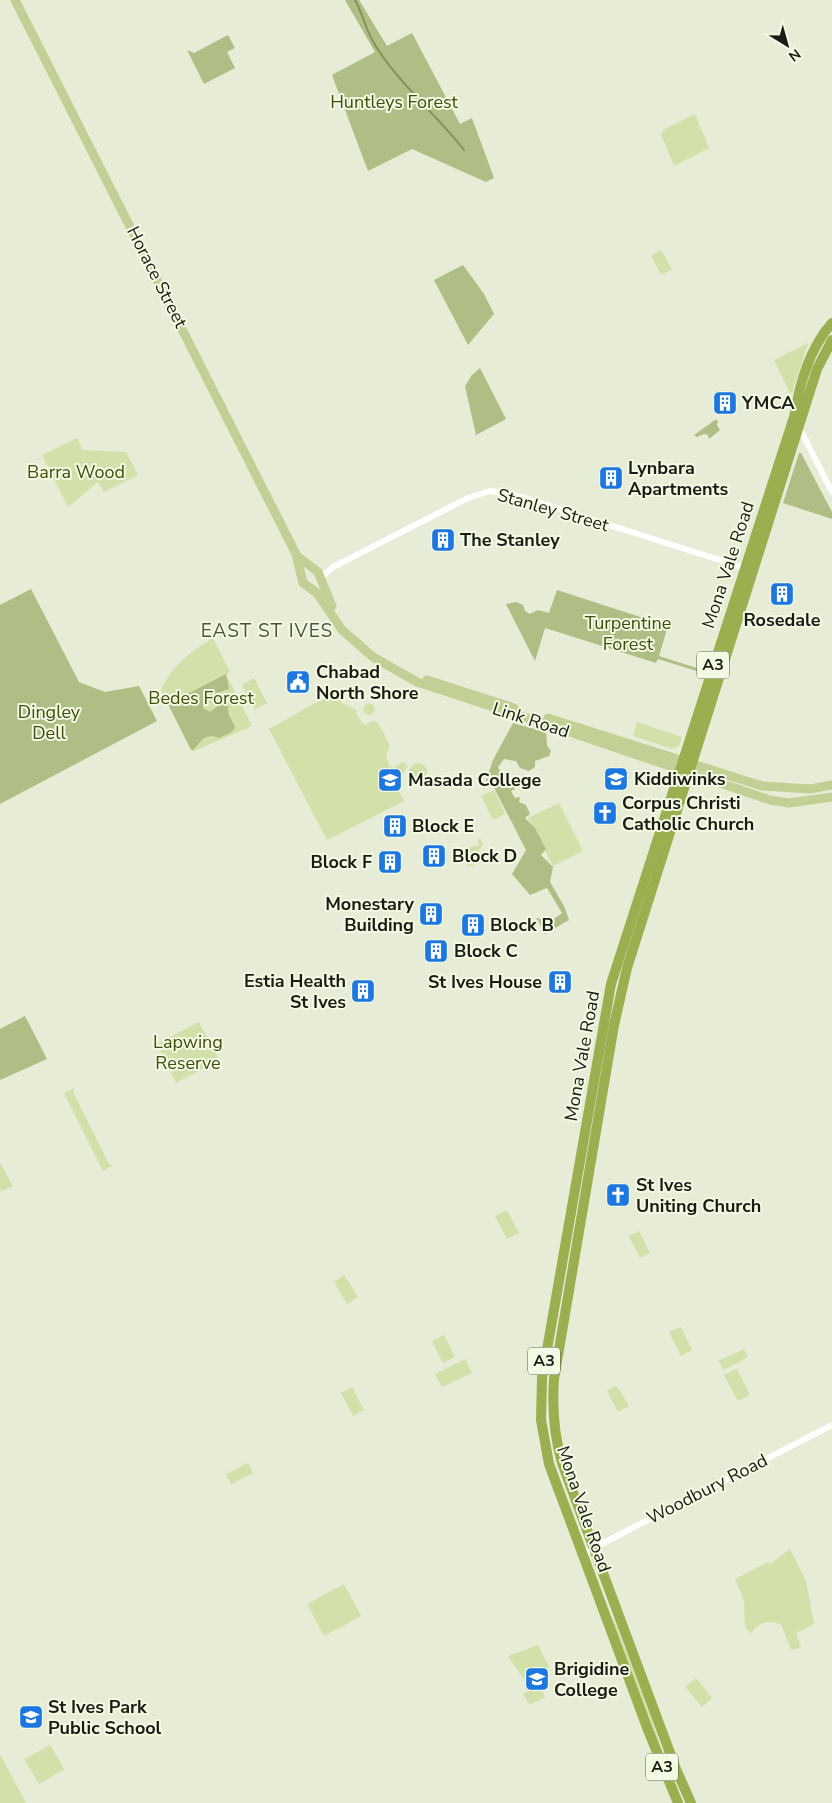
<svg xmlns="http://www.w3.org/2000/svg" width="832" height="1803" font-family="'Nunito Sans',sans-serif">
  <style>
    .green { fill: #d2e0aa }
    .forest { fill: #afbe84 }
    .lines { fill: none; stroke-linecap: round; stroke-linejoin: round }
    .stream { stroke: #84925a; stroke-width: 2 }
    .minor { stroke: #fff; stroke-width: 6 }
    .major { stroke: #c2cf95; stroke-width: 9 }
    .highway { stroke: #9aaf4f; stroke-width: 10 }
    .labels { text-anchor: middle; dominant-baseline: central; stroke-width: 4; stroke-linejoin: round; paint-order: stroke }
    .shield { fill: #f3fae3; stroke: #5b5f52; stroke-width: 1 }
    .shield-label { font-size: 16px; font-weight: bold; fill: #1a1c14 }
    .park-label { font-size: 18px; fill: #414d0a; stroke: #f3fae3 }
    .street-label { font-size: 18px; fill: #1a1c14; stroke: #f3fae3 }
    .poi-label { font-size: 18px; font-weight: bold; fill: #1a1c14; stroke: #f3fae3; text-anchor: start }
    .neighbourhood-label { font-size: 19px; letter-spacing: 1px; fill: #4d5240; stroke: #f3fae3 }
  </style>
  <rect width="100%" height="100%" fill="#e6ecd6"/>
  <g class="green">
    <path d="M695 114 709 148 674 166 661 134 663 130Z"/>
    <path d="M661 250 672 269 661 275 651 256Z"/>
    <path d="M808 343 792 393H790L774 360Z"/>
    <path d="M77 438 83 450 126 452 138 475 104 492 98 482 68 507 42 455Z"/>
    <path d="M213 638 230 672 226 674 252 726 194 751 190 749 161 690C171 667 192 650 213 638Z"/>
    <path d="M254 678 267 703 255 710 242 685Z"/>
    <path d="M335 692 342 703 356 710 357 716 364 725 374 721 379 724 390 746 386 754 389 765 393 768 403 762 408 766 395 784 404 801 327 840 269 729Z"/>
    <circle cx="369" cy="709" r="5.5"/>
    <path d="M637 722 682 737 679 746 672 749 633 736Z"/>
    <circle cx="418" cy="772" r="9"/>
    <path d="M494 790 505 814 493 820 481 796Z"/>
    <path d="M559 803 583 851 553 866 528 818Z"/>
    <path d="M480 838 483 845 479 850 483 859 469 867 458 850 479 845 478 841Z"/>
    <path d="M199 1022 219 1060 176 1083 157 1044Z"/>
    <path d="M74 1088 73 1092 109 1164 113 1165 103 1171 64 1093Z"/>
    <path d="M0 1163 13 1186 2 1191 0 1188Z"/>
    <path d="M507 1210 519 1233 507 1239 495 1216Z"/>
    <path d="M639 1231 650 1253 640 1258 629 1236Z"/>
    <path d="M344 1275 358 1297 347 1304 334 1282Z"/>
    <path d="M681 1327 692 1350 681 1356 669 1332Z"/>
    <path d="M444 1335 455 1357 443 1363 432 1341Z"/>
    <path d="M744 1349 748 1357 724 1370 718 1361Z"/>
    <path d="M465 1359 472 1373 442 1387 435 1374Z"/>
    <path d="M737 1369 750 1395 738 1401 724 1375Z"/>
    <path d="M615 1386 619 1389 629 1406 618 1412 607 1391Z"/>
    <path d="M352 1387 364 1410 353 1416 341 1393Z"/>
    <path d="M248 1463 253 1473 231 1484 226 1474Z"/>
    <path d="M790 1549 806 1581 814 1624 796 1633 801 1647 791 1650 781 1624C768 1620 760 1621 751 1633L745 1628 744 1600 735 1579 768 1562 770 1564Z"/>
    <path d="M344 1584 361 1616 324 1636 307 1604Z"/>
    <path d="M613 1617 651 1715 665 1762 615 1629Z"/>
    <path d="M538 1645 549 1667C541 1676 536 1686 526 1691L525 1685 533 1682 531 1675 523 1678 508 1656Z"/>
    <path d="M696 1678 712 1698 702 1707 685 1687Z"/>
    <path d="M535 1688 541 1690 545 1697 530 1705 523 1694Z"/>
    <path d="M50 1745 64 1769 39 1784 24 1759Z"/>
    <path d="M0 1754 26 1803H0Z"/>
  </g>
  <g class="forest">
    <path d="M345 0H359L387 46 412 33 460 124 472 118 494 178 486 182 412 149 368 171 332 75 375 52Z"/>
    <path d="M228 35 235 48 227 52 235 68 204 84 187 50 194 53Z"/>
    <path d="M463 265 484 294 494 314 468 345 434 280Z"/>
    <path d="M480 368 506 419 476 435 465 386 472 375Z"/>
    <path d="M715 420H718L717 425 720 430 709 439 708 435 704 434 697 437 694 435Z"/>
    <path d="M799 453H801L832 512V519L783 503Z"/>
    <path d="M31 589 79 682 105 692 139 686 157 721 0 804V605Z"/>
    <path d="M557 590 668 626 659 656 703 670V673L658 659 656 663 545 628 535 661 506 604 516 602 523 605 525 611 530 614 538 610 549 613Z"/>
    <path d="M226 674 229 689 211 695 203 702V708L210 712 223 702H227L229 715 235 727 232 732 219 738C205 731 200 743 192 751L168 704Z"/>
    <path d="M513 723 546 732 547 746 551 751 549 756 535 761V767L529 771 520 768 516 761 504 759 498 767 508 787 513 785 515 789 511 791 515 798 520 797 519 802 526 805 530 814 525 818 535 828 546 849 541 855 553 867 550 882 564 906 569 920 545 934 536 918 551 921 562 913 547 888 530 895 512 874 526 850 492 784 483 789 493 760Z"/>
    <path d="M25 1016 47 1059 0 1080V1029Z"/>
  </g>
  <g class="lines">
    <path class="stream" d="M355 0C363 14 366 31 375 45 400 85 436 114 464 150"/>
    <g class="minor">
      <path d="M799 427 832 492"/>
      <path d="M321 578 333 567 468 498 490 491 515 495 748 569"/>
      <path d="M582 1554 832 1425"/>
    </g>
    <g class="major">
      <path d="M15 0 296 554 303 583 317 593 342 630 373 657 417 682 549 725 770 800 789 803 832 797"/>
      <path d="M296 555 318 572 332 606"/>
      <path d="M427 680 514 708"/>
      <path d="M548 718 762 786 810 789 832 785"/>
    </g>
    <g class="highway">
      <path d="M678 1803 648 1730 549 1464 541 1420 542 1378 611 984 794 417C800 383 809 349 832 323"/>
      <path d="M691 1803 676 1769 562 1463C554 1435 552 1407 554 1379L614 1025 627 968 817 369 832 340"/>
    </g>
  </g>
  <defs>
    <symbol id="building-square" viewBox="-11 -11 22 22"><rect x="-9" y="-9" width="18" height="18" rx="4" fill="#1d77e1" stroke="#f3fae3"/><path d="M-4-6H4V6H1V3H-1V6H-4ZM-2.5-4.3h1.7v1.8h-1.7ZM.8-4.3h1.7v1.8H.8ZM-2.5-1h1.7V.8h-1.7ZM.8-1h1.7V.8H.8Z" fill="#fff"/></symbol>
    <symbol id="civic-square" viewBox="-11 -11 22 22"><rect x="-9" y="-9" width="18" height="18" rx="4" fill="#1d77e1" stroke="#f3fae3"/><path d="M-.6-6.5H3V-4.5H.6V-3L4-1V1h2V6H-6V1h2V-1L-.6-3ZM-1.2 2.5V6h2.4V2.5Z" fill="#fff"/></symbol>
    <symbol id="school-square" viewBox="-11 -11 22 22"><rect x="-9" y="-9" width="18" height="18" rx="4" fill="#1d77e1" stroke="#f3fae3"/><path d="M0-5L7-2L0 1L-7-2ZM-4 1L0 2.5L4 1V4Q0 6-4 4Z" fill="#fff"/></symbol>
    <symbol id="church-square" viewBox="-11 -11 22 22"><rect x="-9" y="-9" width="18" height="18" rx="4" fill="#1d77e1" stroke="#f3fae3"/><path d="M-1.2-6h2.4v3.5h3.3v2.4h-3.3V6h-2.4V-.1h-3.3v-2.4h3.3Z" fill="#fff"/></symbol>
  </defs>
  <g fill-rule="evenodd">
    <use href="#building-square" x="711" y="389" width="28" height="28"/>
    <use href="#building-square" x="597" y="464" width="28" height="28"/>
    <use href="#building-square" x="429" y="526" width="28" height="28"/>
    <use href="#building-square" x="768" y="580" width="28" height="28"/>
    <use href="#civic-square" x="284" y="668" width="28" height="28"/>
    <use href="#school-square" x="602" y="765" width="28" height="28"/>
    <use href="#school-square" x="376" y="766" width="28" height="28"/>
    <use href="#church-square" x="591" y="799" width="28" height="28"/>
    <use href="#building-square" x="381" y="812" width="28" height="28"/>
    <use href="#building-square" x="420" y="842" width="28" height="28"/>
    <use href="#building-square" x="376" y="848" width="28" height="28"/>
    <use href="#building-square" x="417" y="900" width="28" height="28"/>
    <use href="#building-square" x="459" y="911" width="28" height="28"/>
    <use href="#building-square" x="422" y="937" width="28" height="28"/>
    <use href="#building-square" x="546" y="968" width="28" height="28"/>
    <use href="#building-square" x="349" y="977" width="28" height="28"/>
    <use href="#church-square" x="604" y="1181" width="28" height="28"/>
    <use href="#school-square" x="523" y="1665" width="28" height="28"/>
    <use href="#school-square" x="17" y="1703" width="28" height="28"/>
  </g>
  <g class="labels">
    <g class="shield">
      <rect x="697" y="651.5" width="32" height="27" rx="4"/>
      <rect x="528" y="1347.5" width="32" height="27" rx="4"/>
      <rect x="646" y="1753.5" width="32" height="27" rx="4"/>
    </g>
    <g class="shield-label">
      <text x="713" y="665">A3</text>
      <text x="544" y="1361">A3</text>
      <text x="662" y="1767">A3</text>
    </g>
    <g class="park-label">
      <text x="394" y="102">Huntleys Forest</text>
      <text x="76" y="472">Barra Wood</text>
      <text x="628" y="623">Turpentine<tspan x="628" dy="21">Forest</tspan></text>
      <text x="201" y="698">Bedes Forest</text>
      <text x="49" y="712">Dingley<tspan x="49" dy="21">Dell</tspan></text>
      <text x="188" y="1042">Lapwing<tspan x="188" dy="21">Reserve</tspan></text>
    </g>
    <g class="street-label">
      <text transform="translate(157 277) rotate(63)">Horace Street</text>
      <text transform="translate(553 510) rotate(16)">Stanley Street</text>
      <text transform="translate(728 565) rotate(-72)">Mona Vale Road</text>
      <text transform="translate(531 720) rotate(18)">Link Road</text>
      <text transform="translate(582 1056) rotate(-80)">Mona Vale Road</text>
      <text transform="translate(707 1489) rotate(-27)">Woodbury Road</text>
      <text transform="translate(584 1509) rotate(71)">Mona Vale Road</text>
    </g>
    <g class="poi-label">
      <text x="742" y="403">YMCA</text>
      <text x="628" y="468">Lynbara<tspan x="628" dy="21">Apartments</tspan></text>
      <text x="460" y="540">The Stanley</text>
      <text x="782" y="620" text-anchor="middle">Rosedale</text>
      <text x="316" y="672">Chabad<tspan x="316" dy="21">North Shore</tspan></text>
      <text x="634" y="779">Kiddiwinks</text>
      <text x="408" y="780">Masada College</text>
      <text x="622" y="803">Corpus Christi<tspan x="622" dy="21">Catholic Church</tspan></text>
      <text x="412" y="826">Block E</text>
      <text x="452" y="856">Block D</text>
      <text x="372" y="862" text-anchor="end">Block F</text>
      <text x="414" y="904" text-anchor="end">Monestary<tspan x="414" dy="21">Building</tspan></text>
      <text x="490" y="925">Block B</text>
      <text x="454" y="951">Block C</text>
      <text x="346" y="981" text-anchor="end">Estia Health<tspan x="346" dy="21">St Ives</tspan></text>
      <text x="542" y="982" text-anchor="end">St Ives House</text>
      <text x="636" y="1185">St Ives<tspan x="636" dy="21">Uniting Church</tspan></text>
      <text x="554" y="1669">Brigidine<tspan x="554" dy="21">College</tspan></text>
      <text x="48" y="1707">St Ives Park<tspan x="48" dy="21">Public School</tspan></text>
    </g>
    <g class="neighbourhood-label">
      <text x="267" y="631">EAST ST IVES</text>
    </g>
  </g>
  <g transform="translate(787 45) rotate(143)" stroke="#f3fae3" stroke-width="4" paint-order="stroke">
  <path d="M0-4L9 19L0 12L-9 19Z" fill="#1a1c14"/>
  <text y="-8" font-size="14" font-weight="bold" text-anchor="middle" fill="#1a1c14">N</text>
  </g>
</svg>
